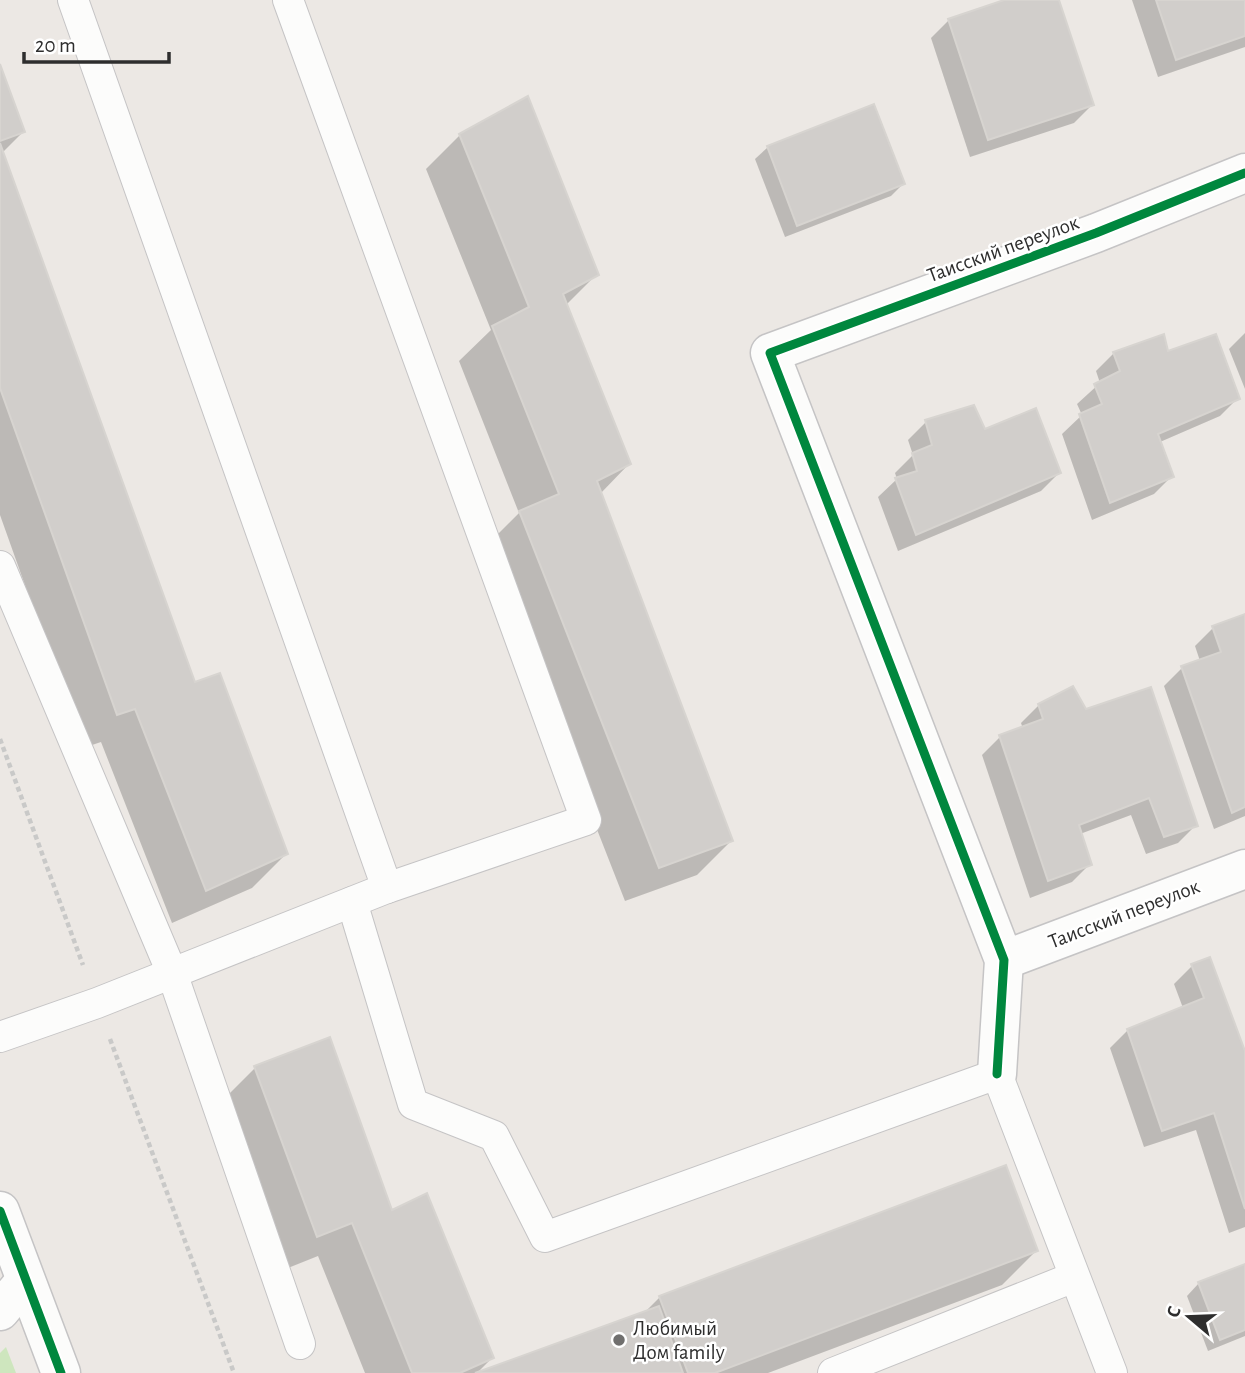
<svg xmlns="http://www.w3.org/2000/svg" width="1245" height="1373" font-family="'Alegreya Sans',sans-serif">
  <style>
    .green { fill: #cee6be }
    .shadow { fill: #0003 }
    .building { fill: #d1cecb; stroke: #d7d4d0; stroke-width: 2 }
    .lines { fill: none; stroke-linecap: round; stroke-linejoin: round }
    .service-casing { stroke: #c5c4c5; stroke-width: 32 }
    .minor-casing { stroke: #c5c4c5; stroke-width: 41 }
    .tertiary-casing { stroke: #c5c4c5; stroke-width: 41 }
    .path { stroke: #c9c9c8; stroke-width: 4.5; stroke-dasharray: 5 3.5; stroke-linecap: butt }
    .service { stroke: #fcfcfb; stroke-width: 30 }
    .minor { stroke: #fcfcfb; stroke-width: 38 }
    .tertiary { stroke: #fcfcfb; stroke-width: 38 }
    .cycleway-casing { stroke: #fff; stroke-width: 13 }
    .cycleway { stroke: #00873e; stroke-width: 9 }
    .poi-dot { fill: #706f6e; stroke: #fff; stroke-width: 2.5 }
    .labels { text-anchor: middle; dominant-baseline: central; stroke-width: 5; stroke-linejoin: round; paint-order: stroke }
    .street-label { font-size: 21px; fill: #2e2e2e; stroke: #fff }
    .poi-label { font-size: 21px; fill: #2e2e2e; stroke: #fff; text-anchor: start }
  </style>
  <rect width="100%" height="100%" fill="#ece8e4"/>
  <path class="green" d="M6 1347 16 1373H0V1353Z"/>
  <g class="shadow">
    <path d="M1009 0H1057L1092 105 1074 123 970 157 931 38 949 20Z"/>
    <path d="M1132 0H1245V47L1158 77Z"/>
    <path d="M0 69 23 132 2 153 194 684 286 854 252 888 172 923 101 742 83 748 0 515Z"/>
    <path d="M460 135 596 275 566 305 629 464 600 494 731 841 697 875 625 901 486 546 519 513 459 361 491 330 426 169Z"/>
    <path d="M768 147 903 184 891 196 785 237 755 159Z"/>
    <path d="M1245 333V389L1229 349Z"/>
    <path d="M1114 353H1167L1238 398 1220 416 1160 442 1172 476 1154 494 1092 520 1062 434 1082 415 1077 404 1100 383 1096 371Z"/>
    <path d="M926 422 1059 473 1041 491 898 551 878 497 897 479 895 473 913 455 908 440Z"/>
    <path d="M1245 616V816L1214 829 1164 686 1182 668 1200 661 1195 646 1213 628Z"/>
    <path d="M1039 705 1085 711 1196 825 1178 843 1146 854 1131 815 1080 834 1090 864 1072 882 1030 898 982 755 1000 737 1023 729 1021 723Z"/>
    <path d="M1209 959 1245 1056V1227L1229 1233 1196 1130 1144 1147 1110 1048 1128 1030 1183 1008 1174 984 1192 966Z"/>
    <path d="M329 1039 391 1212 492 1358 477 1373H365L318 1256 283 1270 221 1102 255 1068Z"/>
    <path d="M1036 1251 1002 1285 768 1373H480L643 1314 660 1297Z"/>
    <path d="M1245 1266V1336L1208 1351 1187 1296 1199 1283Z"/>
  </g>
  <g class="building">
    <path d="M1004 0H1059L1094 105 988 140 948 19Z"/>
    <path d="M1156 0H1245V36L1176 60Z"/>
    <path d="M0 64 25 132 0 141Z"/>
    <path d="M528 96 599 275 563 294 631 464 597 481 733 841 659 868 519 511 559 494 492 326 529 307 459 134Z"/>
    <path d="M874 104 905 184 797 226 767 146Z"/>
    <path d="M0 143 195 682 220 673 288 854 206 891 135 709 117 715 0 388Z"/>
    <path d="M1164 334 1168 351 1216 334 1240 399 1158 434 1174 477 1110 503 1079 414 1102 404 1094 384 1120 371 1113 352Z"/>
    <path d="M974 405 985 429 1036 408 1061 473 916 535 895 478 917 471 912 453 932 445 925 420Z"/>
    <path d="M1245 614V807L1232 813 1181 666 1221 652 1212 626Z"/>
    <path d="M1073 686 1086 709 1151 687 1198 826 1164 837 1149 798 1079 825 1092 865 1048 881 999 735 1043 719 1038 704Z"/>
    <path d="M1210 957 1245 1051V1209L1214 1113 1162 1131 1127 1029 1204 998 1191 964Z"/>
    <path d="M330 1037 392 1210 427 1193 494 1358 460 1373H412L352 1223 317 1237 254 1066Z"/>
    <path d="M1006 1165 1038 1251 715 1373H688L659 1296Z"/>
    <path d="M1245 1264V1330L1220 1340 1198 1282Z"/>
    <path d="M659 1306 683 1373H475Z"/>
  </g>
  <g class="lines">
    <defs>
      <g id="service">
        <path d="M288 0 586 820 387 888"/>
        <path d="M0 566 172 973 300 1344"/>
        <path d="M352 902 413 1104 494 1136 545 1237 997 1074 1112 1373"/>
        <path d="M0 1037 97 1003 387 888 73 0"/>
        <path d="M833 1373 1074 1277"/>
      </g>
      <g id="minor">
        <path d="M1004 960 1245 869"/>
        <path d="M997 1074 1004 960 770 353 1096 233 1245 173"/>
      </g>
      <g id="tertiary">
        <path d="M0 1211 61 1373"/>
        <path d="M0 1311 25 1281"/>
      </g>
    </defs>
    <use href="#service" class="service-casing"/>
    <use href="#minor" class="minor-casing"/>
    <use href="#tertiary" class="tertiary-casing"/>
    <g class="path">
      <path d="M0 739 83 965"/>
      <path d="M110 1039 234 1373"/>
    </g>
    <use href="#service" class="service"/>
    <use href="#minor" class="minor"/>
    <use href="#tertiary" class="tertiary"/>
    <defs>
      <g id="cycleway">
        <path d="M997 1074 1004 960 770 353 1096 233 1245 173"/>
        <path d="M0 1211 61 1373"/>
      </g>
    </defs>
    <use href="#cycleway" class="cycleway-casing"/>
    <use href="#cycleway" class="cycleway"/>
  </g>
  <circle class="poi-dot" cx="619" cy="1340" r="7"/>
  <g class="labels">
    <g class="street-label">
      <text transform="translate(1003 249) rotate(-20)">Таисский переулок</text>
      <text transform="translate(1124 914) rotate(-21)">Таисский переулок</text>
    </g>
    <g class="poi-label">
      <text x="633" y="1328">Любимый<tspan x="633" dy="24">Дом family</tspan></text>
    </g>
  </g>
  <g transform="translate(1189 1317) rotate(289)" stroke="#ffffff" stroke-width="5" paint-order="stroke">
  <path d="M0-5L12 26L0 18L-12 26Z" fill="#2e2e2e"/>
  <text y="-10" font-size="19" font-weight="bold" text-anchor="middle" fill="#2e2e2e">С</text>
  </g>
  <path d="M24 52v10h145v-10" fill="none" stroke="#2e2e2e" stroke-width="3.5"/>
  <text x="35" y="52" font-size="21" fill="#2e2e2e" stroke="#ffffff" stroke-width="5" paint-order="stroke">20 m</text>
</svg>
